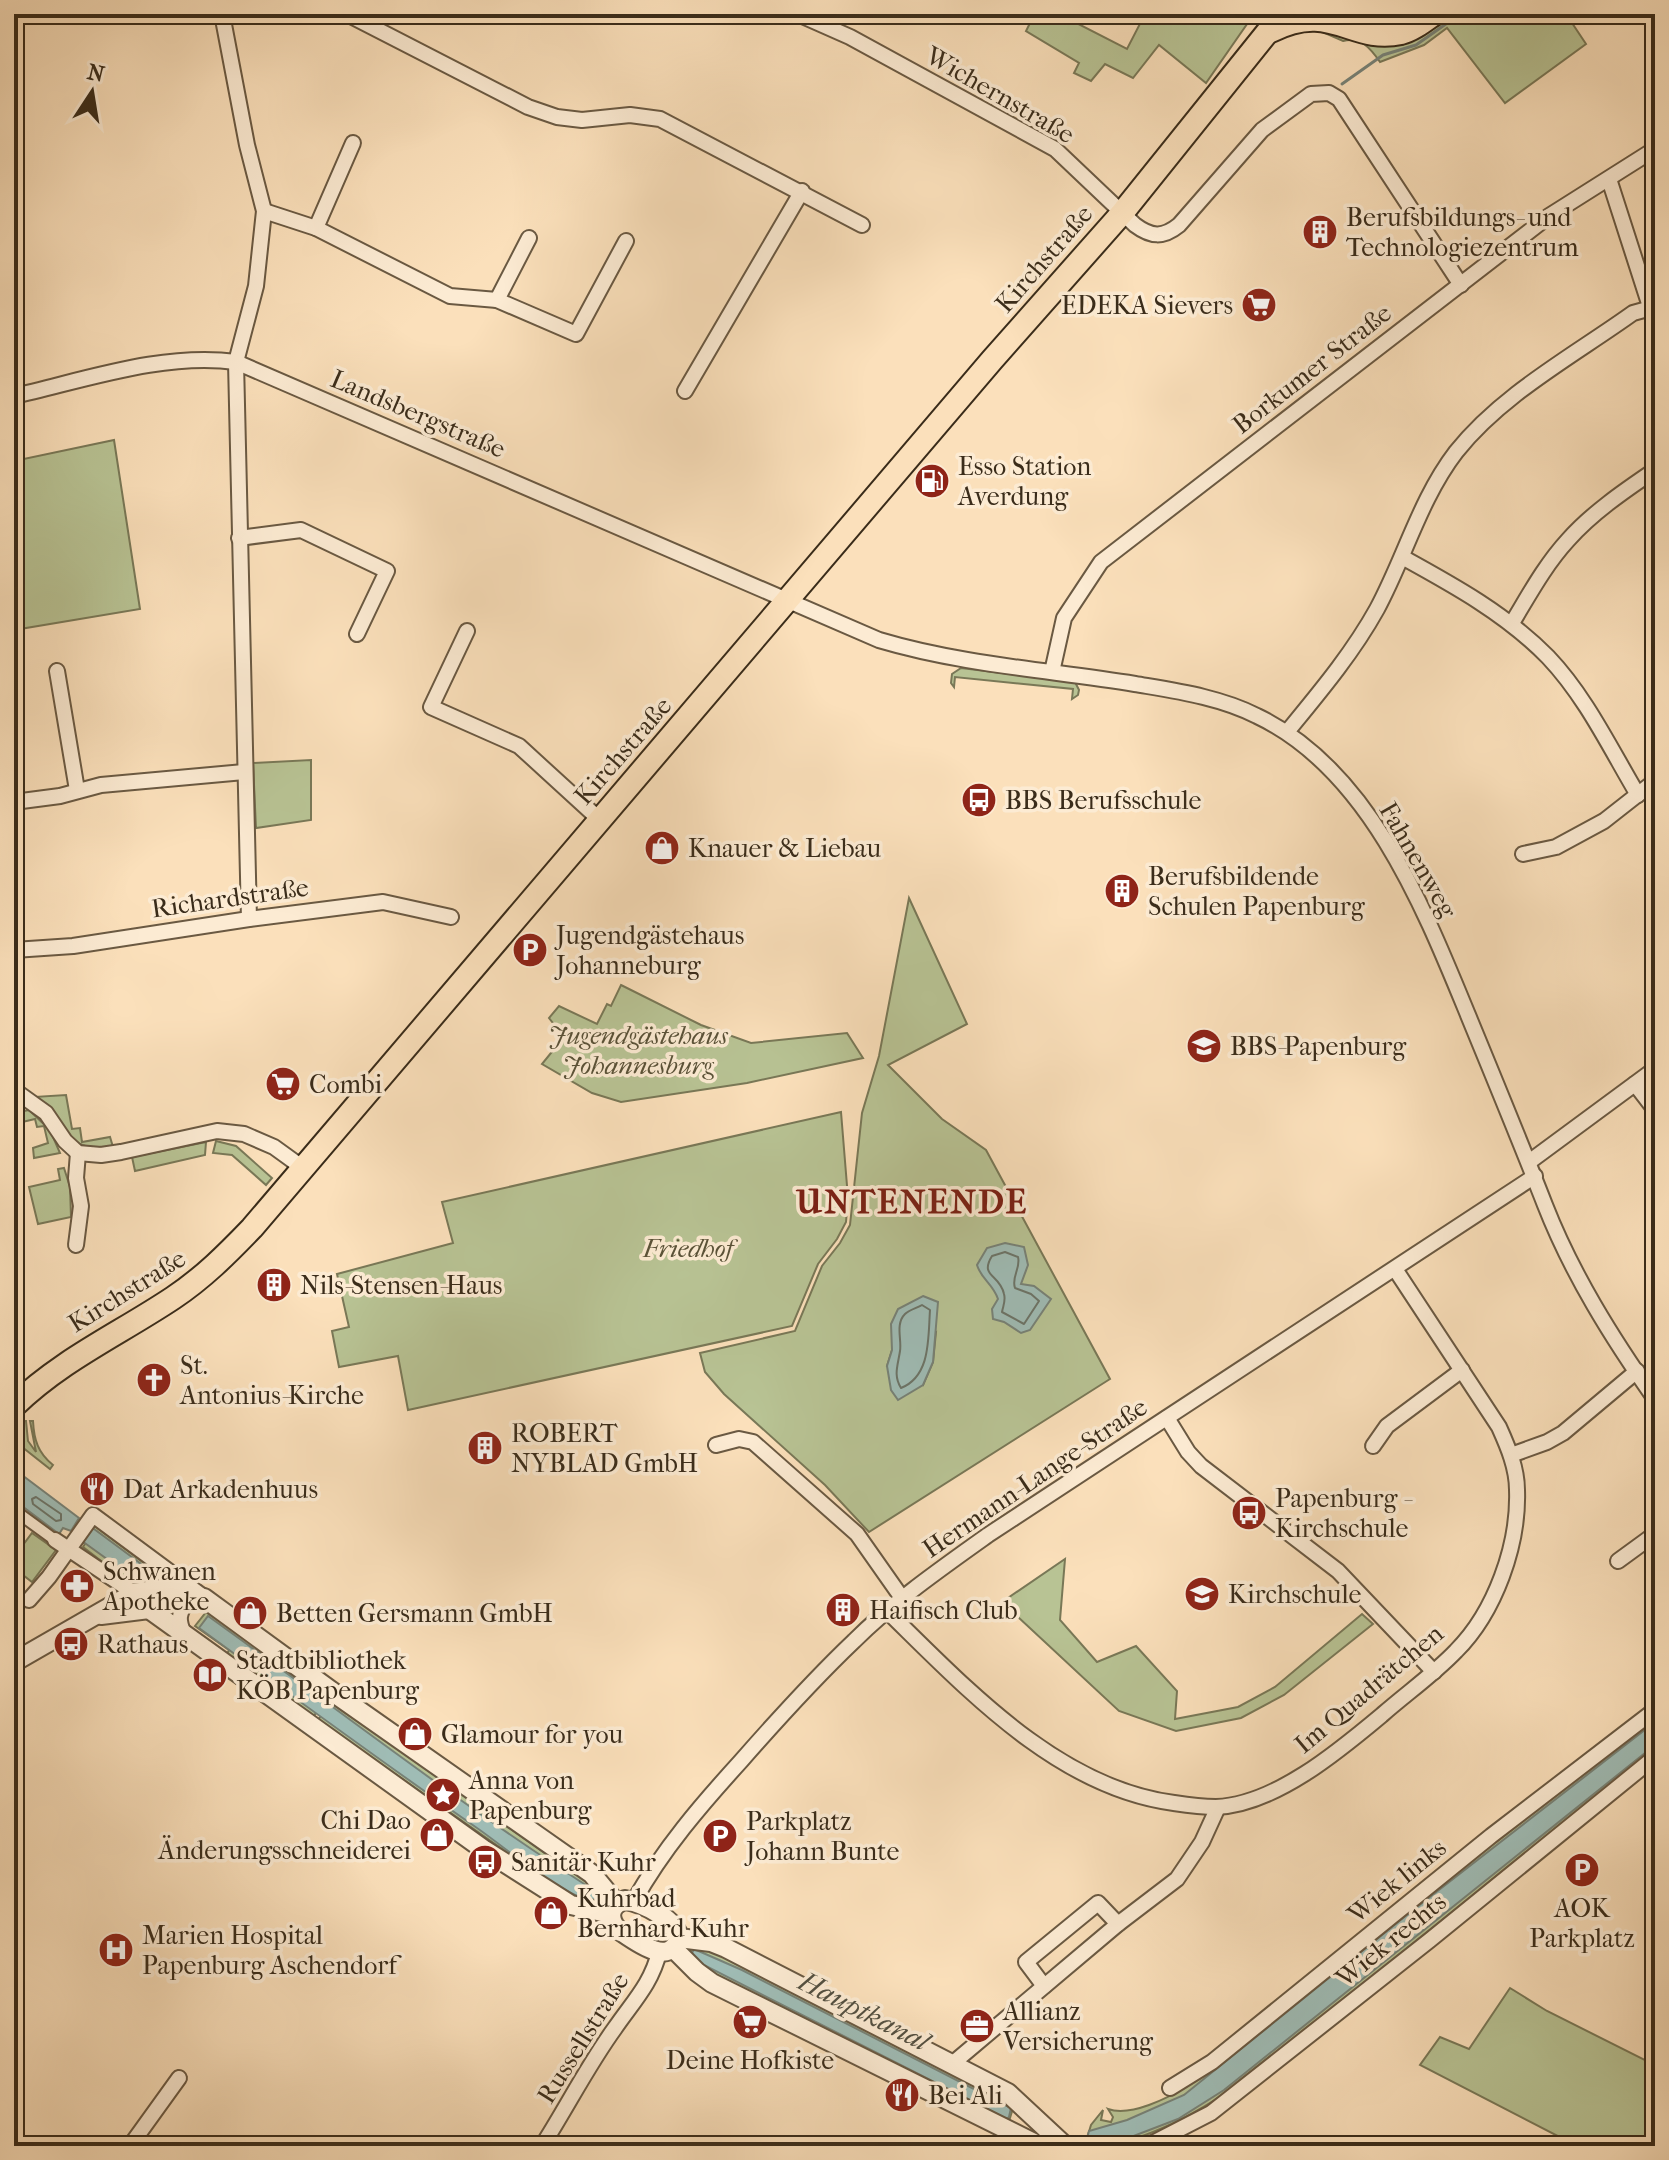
<svg xmlns="http://www.w3.org/2000/svg" width="1669" height="2160" font-family="'IM FELL French Canon',serif">
  <style>
    .green { fill: #b8c394; stroke: #797857; stroke-width: 2; fill-rule: evenodd }
    .water { fill: #9fbcb5; stroke: #778277; stroke-width: 2 }
    .lines { fill: none; stroke-linecap: round; stroke-linejoin: round }
    .shore { stroke: #6c7468; stroke-width: 2 }
    .stream { stroke: #778277; stroke-width: 3 }
    .pedestrian-casing { stroke: #6a5942; stroke-width: 14 }
    .minor-casing { stroke: #6a5942; stroke-width: 18 }
    .tertiary-casing { stroke: #6a5942; stroke-width: 22 }
    .primary-casing { stroke: #3a2c1a; stroke-width: 26 }
    .pedestrian { stroke: #fcebd3; stroke-width: 10 }
    .minor { stroke: #fcebd3; stroke-width: 14 }
    .tertiary { stroke: #fcebd3; stroke-width: 18 }
    .primary { stroke: #fbe0bb; stroke-width: 22 }
    .labels { text-anchor: middle; dominant-baseline: central; stroke-width: 7; stroke-linejoin: round; paint-order: stroke }
    .street-label { font-size: 26px; fill: #3a2c1a; stroke: #fcebd3 }
    .poi-label { font-size: 26px; fill: #3a2c1a; stroke: #fcebd3; text-anchor: start }
    .park-label { font-size: 26px; font-style: italic; fill: #5a5238; stroke: #fcebd3 }
    .water-label { font-size: 28px; font-style: italic; fill: #535041; stroke: #fcebd3 }
    .district-label { font-size: 34px; font-weight: bold; letter-spacing: 2px; fill: #7a1f14; stroke: #fcebd3 }
  </style>
  <rect width="100%" height="100%" fill="#fbe0bb"/>
  <filter id="stains"><feTurbulence type="fractalNoise" baseFrequency=".0025" numOctaves="4"/><feColorMatrix values="0 0 0 0 .2 0 0 0 0 .09 0 0 0 0 .02 0 0 0 .5 -.17"/></filter>
  <radialGradient id="worn" r=".72"><stop offset=".6" stop-color="#630" stop-opacity="0"/><stop offset="1" stop-color="#630" stop-opacity=".3"/></radialGradient>
  <g class="green">
    <path d="M1020 14H1059L1127 49 1145 14H1254L1206 83 1159 45 1133 78 1105 64 1091 81 1074 73 1079 63 1026 31 1031 21Z"/>
    <path d="M1443 14H1566L1586 44 1505 103 1447 28 1424 45 1380 62C1371 49 1361 36 1343 41L1318 30 1356 34Z"/>
    <path d="M114 440 140 609 14 630V589L18 587 14 565V461Z"/>
    <path d="M961 668 1075 682 1079 690 1078 695 1072 699 1073 689 955 677 954 687 951 683 952 674Z"/>
    <path d="M311 760V820L256 828 253 763Z"/>
    <path d="M909 898 967 1024 888 1065 942 1119 986 1150 1110 1379 869 1532 825 1485 724 1394 705 1372 700 1353 795 1331 822 1266 840 1243 850 1225 862 1113 879 1056ZM936 1332 933 1362 923 1385 887 1366 892 1350Z"/>
    <path d="M621 985 701 1025 751 1043 847 1033 863 1058 747 1083 621 1102 592 1093 542 1064 564 1037 549 1018 559 1006 597 1024 607 1004 611 1006Z"/>
    <path d="M66 1095 72 1129 80 1128 82 1142 110 1137 113 1147C70 1154 59 1126 33 1097Z"/>
    <path d="M29 1110 50 1130 60 1153 34 1158 33 1148 48 1143 44 1126 37 1127 35 1119 14 1124V1113Z"/>
    <path d="M841 1112 848 1198 846 1222 837 1239 818 1264 792 1326 408 1410 398 1356 339 1367 332 1331 349 1327 337 1274 453 1243 442 1202Z"/>
    <path d="M216 1141 236 1146 272 1178 266 1185 232 1155 213 1153Z"/>
    <path d="M206 1142 205 1155 135 1171 132 1157Z"/>
    <path d="M64 1168 70 1187 71 1217 38 1224 29 1187 60 1180 58 1169Z"/>
    <path d="M19 1421 21 1439 24 1440 23 1421H26L28 1441 36 1452 30 1421H33C34 1440 38 1453 53 1465L50 1469 17 1443 15 1424Z"/>
    <path d="M90 1526 96 1527 144 1563V1569L136 1580 129 1577 126 1580 83 1547 85 1544 82 1541Z"/>
    <path d="M32 1533 56 1550 32 1582 14 1568V1557Z"/>
    <path d="M1065 1559 1060 1620 1097 1662 1136 1646 1177 1691 1175 1719 1238 1707 1275 1687 1362 1614 1373 1624 1284 1695 1241 1718 1176 1731 1119 1711 1002 1602Z"/>
    <path d="M207 1611 326 1699 313 1717 227 1654 229 1650 195 1626Z"/>
    <path d="M331 1702 566 1868 573 1865 603 1892 594 1909 568 1895 318 1720Z"/>
    <path d="M1655 1714V1749L1234 2087C1207 2107 1118 2160 1087 2138L1091 2125 1103 2110 1101 2120 1111 2122 1113 2117 1108 2109C1131 2117 1168 2098 1187 2086Z"/>
    <path d="M694 1943 713 1946 1014 2105 1009 2121 721 1984 688 1956Z"/>
    <path d="M1510 1988 1547 2011 1655 2065V2146H1577L1420 2065 1440 2037 1469 2049Z"/>
  </g>
  <g class="water">
    <path d="M1005 1243 1024 1247 1028 1265 1021 1284 1034 1286 1051 1299 1030 1330 1021 1333 1004 1322 993 1319 992 1309 998 1299C993 1284 981 1279 977 1265L987 1248Z"/>
    <path d="M923 1296 938 1302 933 1362 923 1385 898 1400 891 1390 887 1366 892 1350 891 1324 898 1309Z"/>
    <path d="M14 1469 79 1518 71 1531 63 1528 59 1534 14 1500Z"/>
    <path d="M90 1526 144 1566 136 1580 82 1541Z"/>
    <path d="M208 1616C338 1709 464 1808 600 1894L595 1903C553 1890 514 1854 477 1828 383 1763 291 1695 199 1628Z"/>
    <path d="M1655 1722V1745L1224 2090 1178 2119 1118 2142 1087 2138 1089 2131 1127 2120 1184 2095 1408 1914Z"/>
    <path d="M694 1949 742 1970 1011 2108 1009 2117 1007 2119 696 1961 691 1955Z"/>
  </g>
  <g class="lines">
    <g class="shore">
      <path d="M1005 1252 1018 1257C1021 1268 1011 1277 1015 1288L1031 1294 1039 1301 1024 1324 1002 1312C1003 1306 1006 1301 1004 1294 1000 1274 979 1277 992 1256Z"/>
      <path d="M922 1305 930 1310C928 1338 931 1376 901 1388 893 1375 898 1365 900 1351 902 1340 895 1324 905 1314 909 1310 917 1308 922 1305Z"/>
      <path d="M36 1497 61 1514V1520L56 1521 33 1504 32 1499Z"/>
    </g>
    <path class="stream" d="M1342 84 1383 55 1416 45 1460 14"/>
    <defs>
      <path id="pedestrian" d="M14 1510 55 1540"/>
      <g id="minor">
        <path d="M222 14 247 145 264 211 256 286 236 362 249 919"/>
        <path d="M347 14 528 107 557 117 582 120 630 115 660 119 862 225"/>
        <path d="M798 14 850 37 1055 149 1135 225C1151 237 1163 238 1179 225L1262 130 1311 94 1329 93 1339 99 1461 285"/>
        <path d="M1609 179 1655 322"/>
        <path d="M264 211 316 228 450 296 497 300 576 334 626 241"/>
        <path d="M316 228 353 143"/>
        <path d="M497 300 529 238"/>
        <path d="M685 391 802 191"/>
        <path d="M14 396C85 380 164 352 236 362L879 640C963 665 1049 670 1135 684 1176 691 1220 697 1257 716 1369 769 1424 908 1468 1015 1494 1078 1520 1141 1545 1205 1572 1274 1612 1338 1655 1399"/>
        <path d="M239 538 301 530 387 571 357 634"/>
        <path d="M1402 557C1453 585 1506 614 1548 657 1586 697 1610 748 1638 795"/>
        <path d="M1512 623C1529 595 1545 565 1568 540 1592 513 1624 491 1655 470"/>
        <path d="M467 631 431 707 519 746 600 820"/>
        <path d="M57 671 77 790"/>
        <path d="M1052 672 1064 618 1101 562 1549 216 1655 149"/>
        <path d="M1287 732C1319 693 1352 654 1377 609 1405 557 1420 499 1456 452 1502 394 1573 356 1633 313L1651 308"/>
        <path d="M14 802 60 796 101 785 244 772"/>
        <path d="M1523 854 1556 847 1604 821 1655 781"/>
        <path d="M14 950 73 946 249 919 383 902 451 917"/>
        <path d="M1635 1084 1655 1110"/>
        <path d="M14 1090 46 1113 65 1141 78 1153 101 1155 121 1152 217 1131 244 1134 274 1147 303 1168"/>
        <path d="M1529 1162 1655 1069"/>
        <path d="M76 1245 81 1206 76 1178 78 1153"/>
        <path d="M1167 1418 1188 1452 1201 1466 1338 1571 1434 1672"/>
        <path d="M716 1445 739 1439 753 1442 857 1534 902 1598"/>
        <path d="M1373 1446 1387 1426 1462 1370"/>
        <path d="M1511 1455 1547 1442 1563 1433 1637 1371"/>
        <path d="M55 1540 134 1593"/>
        <path d="M1618 1561 1655 1534"/>
        <path d="M29 1600 49 1577 93 1515 201 1595"/>
        <path d="M149 1609 163 1607 175 1600 179 1583"/>
        <path d="M887 1611C967 1689 1058 1788 1174 1803 1187 1805 1203 1807 1216 1807 1275 1805 1340 1750 1383 1714 1407 1693 1434 1674 1456 1651 1495 1612 1519 1545 1517 1490 1517 1468 1508 1447 1499 1427L1395 1269"/>
        <path d="M184 1634C178 1620 178 1614 187 1602L204 1598"/>
        <path d="M634 1901C663 1849 701 1805 741 1761 777 1720 814 1679 854 1641 894 1601 942 1568 988 1535L1535 1176"/>
        <path d="M1044 1986 1026 1962 1098 1903 1118 1924"/>
        <path d="M952 2064 1118 1924 1177 1879 1202 1842 1218 1807"/>
        <path d="M1170 2088 1212 2062 1491 1836 1655 1710"/>
        <path d="M130 2146 179 2078"/>
        <path d="M542 2146C567 2107 588 2065 615 2028 632 2003 652 1983 659 1952"/>
        <path d="M1147 2146 1211 2113 1430 1940 1655 1757"/>
      </g>
      <g id="tertiary">
        <path d="M134 1593 149 1609 483 1849 571 1905 611 1914"/>
        <path d="M101 1615 149 1609"/>
        <path d="M14 1662 134 1593 161 1589 204 1598 334 1693 592 1874 616 1903"/>
        <path d="M625 1900C643 1903 676 1919 679 1938 669 1969 633 1939 616 1928 607 1915 611 1905 625 1900Z"/>
        <path d="M679 1938 711 1942 726 1948 1008 2093 1065 2146"/>
        <path d="M674 1949 697 1972 712 1983 1040 2146"/>
      </g>
      <g id="primary">
        <path d="M1271 31C1332 0 1351 44 1401 33 1413 30 1424 21 1434 14"/>
        <path d="M14 1406C61 1360 119 1334 173 1298 203 1278 227 1254 252 1228L992 360 1123 212 1282 14"/>
      </g>
    </defs>
    <use href="#pedestrian" class="pedestrian-casing"/>
    <use href="#minor" class="minor-casing"/>
    <use href="#tertiary" class="tertiary-casing"/>
    <use href="#primary" class="primary-casing"/>
    <use href="#pedestrian" class="pedestrian"/>
    <use href="#minor" class="minor"/>
    <use href="#tertiary" class="tertiary"/>
    <use href="#primary" class="primary"/>
  </g>
  <defs>
    <symbol id="building-disc" viewBox="-11 -11 22 22"><circle r="9.5" fill="#8f2418" stroke="#fcebd3"/><path d="M-4-6H4V6H1V3H-1V6H-4ZM-2.5-4.3h1.7v1.8h-1.7ZM.8-4.3h1.7v1.8H.8ZM-2.5-1h1.7V.8h-1.7ZM.8-1h1.7V.8H.8Z" fill="#fff"/></symbol>
    <symbol id="supermarket-disc" viewBox="-11 -11 22 22"><circle r="9.5" fill="#8f2418" stroke="#fcebd3"/><path d="M-6-5.5h2.5l.6 2H6L4.5 2H-2.5L-4.4-4H-6ZM-1.5 3.2a1.3 1.3 0 1 0 .1 0ZM3 3.2a1.3 1.3 0 1 0 .1 0Z" fill="#fff"/></symbol>
    <symbol id="fuel-disc" viewBox="-11 -11 22 22"><circle r="9.5" fill="#8f2418" stroke="#fcebd3"/><path d="M-5.5-6h7V0h2V4h1.3V-2.5L3-4.5l.8-.8L6-3V5H2.5V1h-1V6h-7ZM-4.2-4.7v3.2H.2V-4.7Z" fill="#fff"/></symbol>
    <symbol id="bus-disc" viewBox="-11 -11 22 22"><circle r="9.5" fill="#8f2418" stroke="#fcebd3"/><path d="M-5-6H5V4H4V6H2V4H-2V6H-4V4H-5ZM-3.5-4V0h7V-4ZM-3.5 1.2v1.5H-2V1.2ZM2 1.2v1.5H3.5V1.2Z" fill="#fff"/></symbol>
    <symbol id="shop-disc" viewBox="-11 -11 22 22"><circle r="9.5" fill="#8f2418" stroke="#fcebd3"/><path d="M-5-2.5h2.3a2.7 3.5 0 0 1 5.4 0H5L5.5 6h-11ZM-1.5-2.5h3a1.5 2.3 0 0 0-3 0Z" fill="#fff"/></symbol>
    <symbol id="parking-disc" viewBox="-11 -11 22 22"><circle r="9.5" fill="#8f2418" stroke="#fcebd3"/><path d="M-3.5-5.5H1a3.5 3.5 0 0 1 0 7H-1V5.5H-3.5ZM-1-3.4V-.6H.8a1.4 1.4 0 0 0 0-2.8Z" fill="#fff"/></symbol>
    <symbol id="school-disc" viewBox="-11 -11 22 22"><circle r="9.5" fill="#8f2418" stroke="#fcebd3"/><path d="M0-5L7-2L0 1L-7-2ZM-4 1L0 2.5L4 1V4Q0 6-4 4Z" fill="#fff"/></symbol>
    <symbol id="church-disc" viewBox="-11 -11 22 22"><circle r="9.5" fill="#8f2418" stroke="#fcebd3"/><path d="M-1.2-6h2.4v3.5h3.3v2.4h-3.3V6h-2.4V-.1h-3.3v-2.4h3.3Z" fill="#fff"/></symbol>
    <symbol id="restaurant-disc" viewBox="-11 -11 22 22"><circle r="9.5" fill="#8f2418" stroke="#fcebd3"/><path d="M-5-6h1v4h1v-4h1v4h1v-4h1v5L-1.5 .5V6h-2V.5L-5-1ZM5-6V6H3V1.5H1.5Q1.5-4 5-6Z" fill="#fff"/></symbol>
    <symbol id="pharmacy-disc" viewBox="-11 -11 22 22"><circle r="9.5" fill="#8f2418" stroke="#fcebd3"/><path d="M-2-6h4v4h4v4h-4v4h-4v-4h-4v-4h4Z" fill="#fff"/></symbol>
    <symbol id="library-disc" viewBox="-11 -11 22 22"><circle r="9.5" fill="#8f2418" stroke="#fcebd3"/><path d="M-6-4Q-3-5.5-.7-3.5V5Q-3 3-6 4ZM6-4Q3-5.5 .7-3.5V5Q3 3 6 4Z" fill="#fff"/></symbol>
    <symbol id="sight-disc" viewBox="-11 -11 22 22"><circle r="9.5" fill="#8f2418" stroke="#fcebd3"/><path d="M0-6L1.8-2.2L6-1.7L2.9 1.2L3.7 5.4L0 3.3L-3.7 5.4L-2.9 1.2L-6-1.7L-1.8-2.2Z" fill="#fff"/></symbol>
    <symbol id="hospital-disc" viewBox="-11 -11 22 22"><circle r="9.5" fill="#8f2418" stroke="#fcebd3"/><path d="M-5-5h3v3.5h4V-5h3V5h-3V1.5h-4V5h-3Z" fill="#fff"/></symbol>
    <symbol id="office-disc" viewBox="-11 -11 22 22"><circle r="9.5" fill="#8f2418" stroke="#fcebd3"/><path d="M-6-3h4V-5.5h4V-3h4V5H-6ZM-1-4.5V-3h2v-1.5ZM-6 0V1H6V0Z" fill="#fff"/></symbol>
  </defs>
  <g fill-rule="evenodd">
    <use href="#building-disc" x="1300" y="212" width="40" height="40"/>
    <use href="#supermarket-disc" x="1239" y="285" width="40" height="40"/>
    <use href="#fuel-disc" x="912" y="461" width="40" height="40"/>
    <use href="#bus-disc" x="959" y="780" width="40" height="40"/>
    <use href="#shop-disc" x="642" y="828" width="40" height="40"/>
    <use href="#building-disc" x="1102" y="871" width="40" height="40"/>
    <use href="#parking-disc" x="510" y="930" width="40" height="40"/>
    <use href="#school-disc" x="1184" y="1026" width="40" height="40"/>
    <use href="#supermarket-disc" x="263" y="1064" width="40" height="40"/>
    <use href="#building-disc" x="254" y="1265" width="40" height="40"/>
    <use href="#church-disc" x="134" y="1360" width="40" height="40"/>
    <use href="#building-disc" x="465" y="1428" width="40" height="40"/>
    <use href="#restaurant-disc" x="77" y="1469" width="40" height="40"/>
    <use href="#bus-disc" x="1229" y="1493" width="40" height="40"/>
    <use href="#pharmacy-disc" x="57" y="1566" width="40" height="40"/>
    <use href="#school-disc" x="1182" y="1574" width="40" height="40"/>
    <use href="#building-disc" x="823" y="1590" width="40" height="40"/>
    <use href="#shop-disc" x="230" y="1593" width="40" height="40"/>
    <use href="#bus-disc" x="51" y="1624" width="40" height="40"/>
    <use href="#library-disc" x="190" y="1655" width="40" height="40"/>
    <use href="#shop-disc" x="395" y="1714" width="40" height="40"/>
    <use href="#sight-disc" x="423" y="1775" width="40" height="40"/>
    <use href="#shop-disc" x="417" y="1815" width="40" height="40"/>
    <use href="#parking-disc" x="700" y="1816" width="40" height="40"/>
    <use href="#bus-disc" x="465" y="1842" width="40" height="40"/>
    <use href="#parking-disc" x="1562" y="1850" width="40" height="40"/>
    <use href="#shop-disc" x="531" y="1893" width="40" height="40"/>
    <use href="#hospital-disc" x="96" y="1930" width="40" height="40"/>
    <use href="#supermarket-disc" x="730" y="2002" width="40" height="40"/>
    <use href="#office-disc" x="957" y="2006" width="40" height="40"/>
    <use href="#restaurant-disc" x="882" y="2075" width="40" height="40"/>
  </g>
  <g class="labels">
    <g class="street-label">
      <text transform="translate(1000 95) rotate(30)">Wichernstraße</text>
      <text transform="translate(1044 259) rotate(-49)">Kirchstraße</text>
      <text transform="translate(1312 369) rotate(-38)">Borkumer Straße</text>
      <text transform="translate(418 414) rotate(23)">Landsbergstraße</text>
      <text transform="translate(623 751) rotate(-49)">Kirchstraße</text>
      <text transform="translate(1418 860) rotate(60)">Fahnenweg</text>
      <text transform="translate(230 898) rotate(-8)">Richardstraße</text>
      <text transform="translate(127 1291) rotate(-32)">Kirchstraße</text>
      <text transform="translate(1035 1478) rotate(-34)">Hermann-Lange-Straße</text>
      <text transform="translate(1369 1689) rotate(-40)">Im Quadrätchen</text>
      <text transform="translate(1397 1881) rotate(-39)">Wiek links</text>
      <text transform="translate(1391 1940) rotate(-39)">Wiek rechts</text>
      <text transform="translate(583 2038) rotate(-58)">Russellstraße</text>
    </g>
    <g class="poi-label">
      <text x="1346" y="217">Berufsbildungs- und<tspan x="1346" dy="30">Technologiezentrum</tspan></text>
      <text x="1233" y="305" text-anchor="end">EDEKA Sievers</text>
      <text x="958" y="466">Esso Station<tspan x="958" dy="30">Averdung</tspan></text>
      <text x="1005" y="800">BBS Berufsschule</text>
      <text x="688" y="848">Knauer &amp; Liebau</text>
      <text x="1148" y="876">Berufsbildende<tspan x="1148" dy="30">Schulen Papenburg</tspan></text>
      <text x="556" y="935">Jugendgästehaus<tspan x="556" dy="30">Johanneburg</tspan></text>
      <text x="1230" y="1046">BBS-Papenburg</text>
      <text x="309" y="1084">Combi</text>
      <text x="300" y="1285">Nils-Stensen-Haus</text>
      <text x="180" y="1365">St.<tspan x="180" dy="30">Antonius-Kirche</tspan></text>
      <text x="511" y="1433">ROBERT<tspan x="511" dy="30">NYBLAD GmbH</tspan></text>
      <text x="123" y="1489">Dat Arkadenhuus</text>
      <text x="1275" y="1498">Papenburg -<tspan x="1275" dy="30">Kirchschule</tspan></text>
      <text x="103" y="1571">Schwanen<tspan x="103" dy="30">Apotheke</tspan></text>
      <text x="1228" y="1594">Kirchschule</text>
      <text x="869" y="1610">Haifisch Club</text>
      <text x="276" y="1613">Betten Gersmann GmbH</text>
      <text x="97" y="1644">Rathaus</text>
      <text x="236" y="1660">Stadtbibliothek<tspan x="236" dy="30">KÖB Papenburg</tspan></text>
      <text x="441" y="1734">Glamour for you</text>
      <text x="469" y="1780">Anna von<tspan x="469" dy="30">Papenburg</tspan></text>
      <text x="411" y="1820" text-anchor="end">Chi Dao<tspan x="411" dy="30">Änderungsschneiderei</tspan></text>
      <text x="746" y="1821">Parkplatz<tspan x="746" dy="30">Johann Bunte</tspan></text>
      <text x="511" y="1862">Sanitär Kuhr</text>
      <text x="577" y="1898">Kuhrbad<tspan x="577" dy="30">Bernhard Kuhr</tspan></text>
      <text x="1582" y="1908" text-anchor="middle">AOK<tspan x="1582" dy="30">Parkplatz</tspan></text>
      <text x="142" y="1935">Marien Hospital<tspan x="142" dy="30">Papenburg Aschendorf</tspan></text>
      <text x="1003" y="2011">Allianz<tspan x="1003" dy="30">Versicherung</tspan></text>
      <text x="750" y="2060" text-anchor="middle">Deine Hofkiste</text>
      <text x="928" y="2095">Bei Ali</text>
    </g>
    <g class="park-label">
      <text x="638" y="1035">Jugendgästehaus<tspan x="638" dy="30">Johannesburg</tspan></text>
      <text x="688" y="1248">Friedhof</text>
    </g>
    <g class="water-label">
      <text transform="translate(864 2011) rotate(27)">Hauptkanal</text>
    </g>
    <g class="district-label">
      <text x="912" y="1202">UNTENENDE</text>
    </g>
  </g>
  <rect width="1669" height="2160" fill="none" stroke="#fbe0bb" stroke-width="48"/>
  <rect x="16" y="16" width="1637" height="2128" fill="none" stroke="#3a2c1a" stroke-width="4"/>
  <rect x="24" y="24" width="1621" height="2112" fill="none" stroke="#3a2c1a" stroke-width="2"/>
  <g transform="translate(92 92) rotate(12)" stroke="#fcebd3" stroke-width="6" paint-order="stroke">
  <path d="M0-6L14 30L0 20L-14 30Z" fill="#3a2c1a"/>
  <text y="-12" font-size="22" font-weight="bold" text-anchor="middle" fill="#3a2c1a">N</text>
  </g>
  <rect width="100%" height="100%" filter="url(#stains)"/>
  <rect width="100%" height="100%" fill="url(#worn)"/>
</svg>
